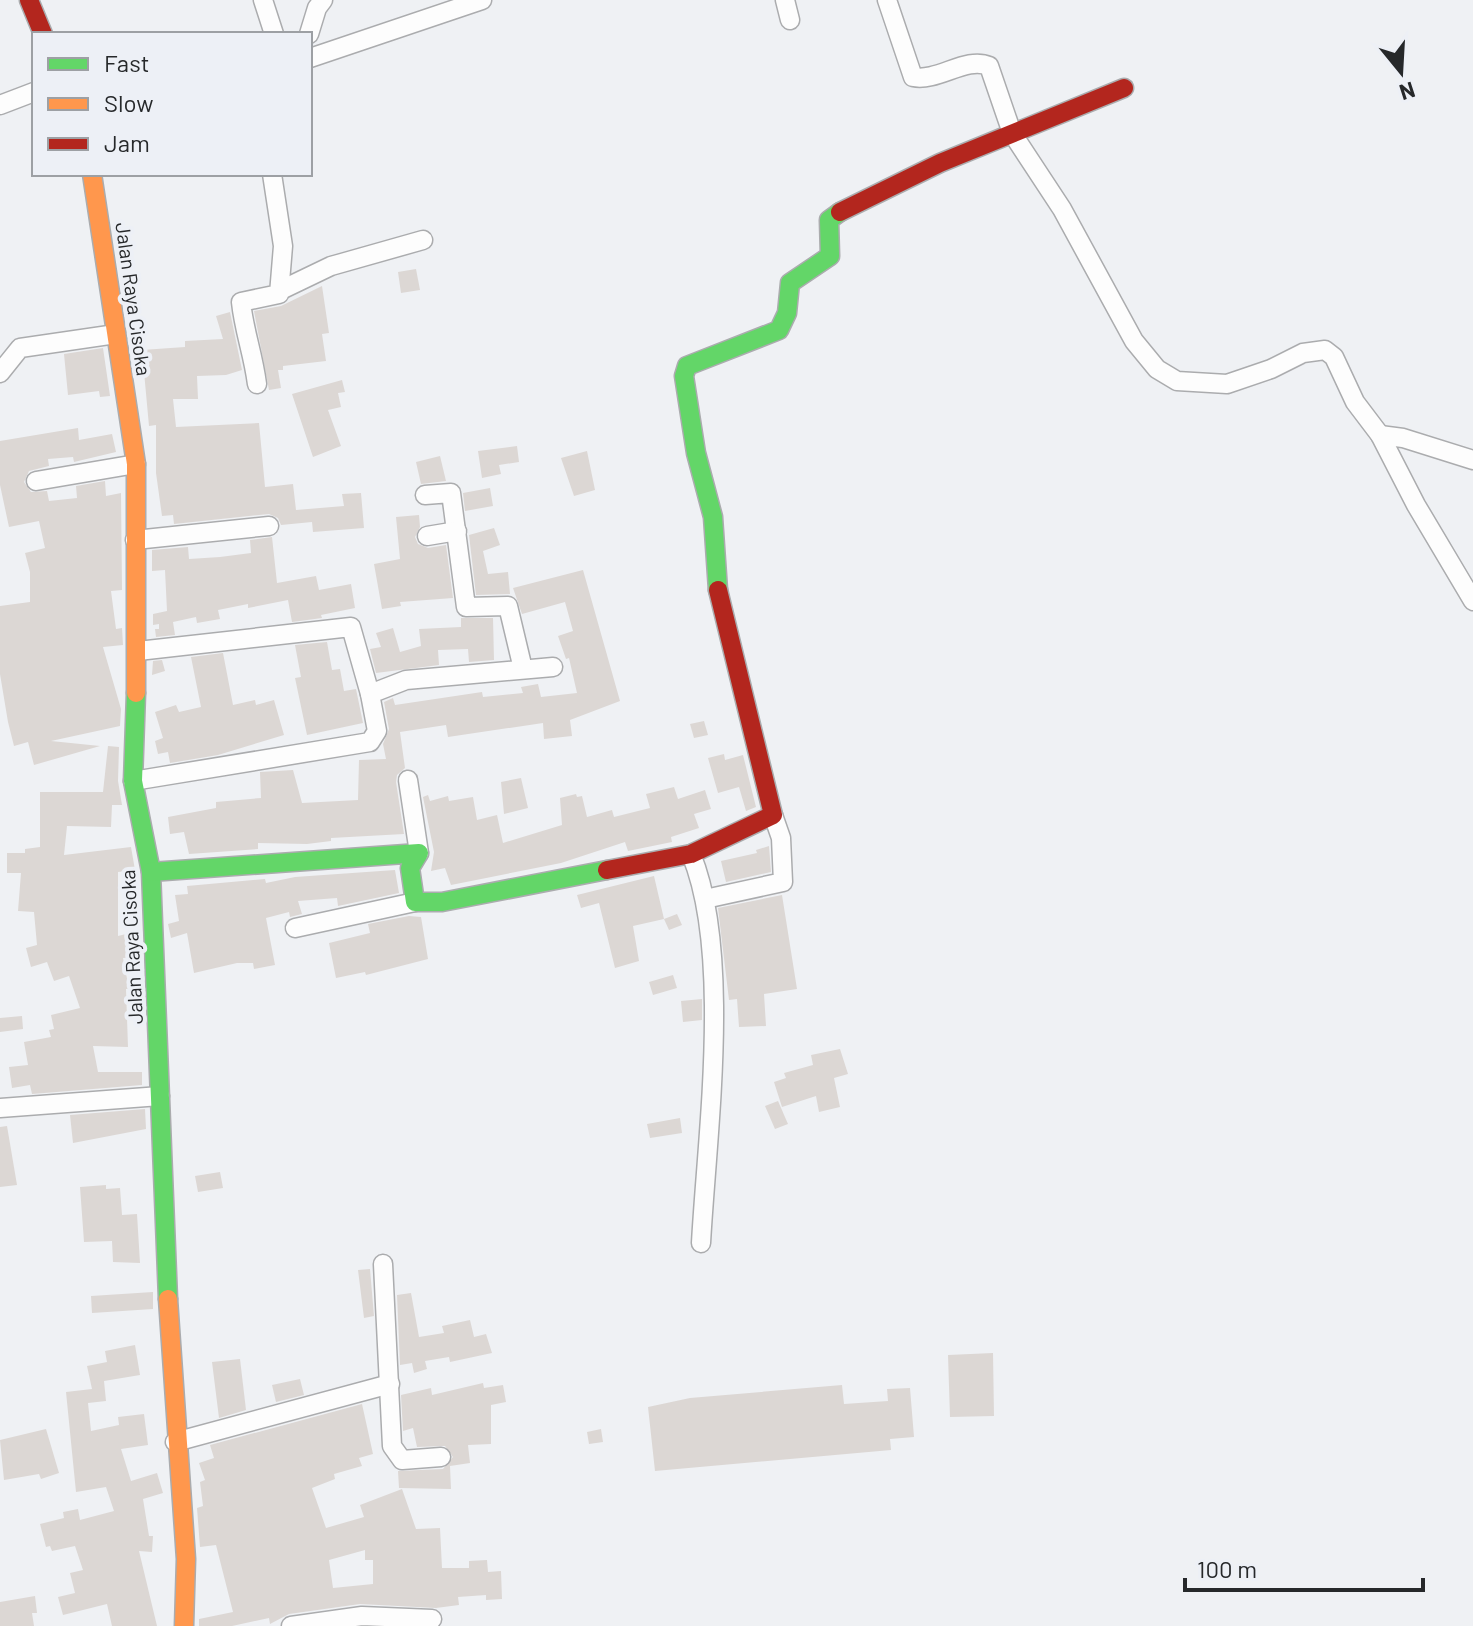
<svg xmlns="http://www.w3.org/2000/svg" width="1473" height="1626" font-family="Barlow,sans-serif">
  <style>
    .building { fill: #dcd7d4; fill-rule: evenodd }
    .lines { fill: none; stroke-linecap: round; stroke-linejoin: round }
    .street-casing { stroke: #abacae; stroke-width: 21 }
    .fast-casing { stroke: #abacae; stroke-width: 21 }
    .slow-casing { stroke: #abacae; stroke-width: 21 }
    .jam-casing { stroke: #abacae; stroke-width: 21 }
    .street { stroke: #fdfdfd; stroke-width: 18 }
    .fast { stroke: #63d668; stroke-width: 18 }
    .slow { stroke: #ff974d; stroke-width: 18 }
    .jam { stroke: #b3261e; stroke-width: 18 }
    .labels { text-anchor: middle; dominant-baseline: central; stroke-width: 8; stroke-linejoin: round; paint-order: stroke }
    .street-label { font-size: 20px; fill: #26282a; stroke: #edf0f6 }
  </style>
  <rect width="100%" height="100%" fill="#eff1f4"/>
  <g class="building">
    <path d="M416 269 420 290 401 293 398 272Z"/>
    <path d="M322 286 329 333 322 334 326 361 283 366V370H278L281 388 269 390 254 311 281 306Z"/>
    <path d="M230 312 242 370 226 375 197 376 198 399H173L176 427 259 423 265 487 293 484 296 510 344 506 342 494 361 493 364 528 313 532 312 522 281 525 278 518 269 514 174 524 173 515 162 516 156 473V425L149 426 142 350 185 347V341L223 339 216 316Z"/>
    <path d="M103 348 110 396 100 397 99 391 68 395 64 354Z"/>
    <path d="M342 380 345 392 338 393 341 407 328 410 341 446 313 457 292 394Z"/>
    <path d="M78 428 79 440 112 434 116 452 74 462 73 457 48 459 49 466 29 471 24 482 31 492 47 491 49 501 77 498 76 486 105 481 106 496 121 493 122 590 111 591 116 629 122 628 123 645 103 647 121 709 120 726 51 741 100 746 34 765 28 742 14 746 8 722 0 674V606L30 602V572L25 553 45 548 39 521 9 527 0 485V441Z"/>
    <path d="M517 446 519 462 499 465 501 474 482 478 478 451Z"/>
    <path d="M587 451 595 490 574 496 561 458Z"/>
    <path d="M440 456 446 481 421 484 416 462Z"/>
    <path d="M490 488 493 506 465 511 463 493Z"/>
    <path d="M419 515 420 527 415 537 418 544 428 548 446 545 453 598 400 602 401 606 382 609 374 564 400 559 396 517Z"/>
    <path d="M494 528 500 545 483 551 488 574 508 572 510 594 476 595 469 535Z"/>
    <path d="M272 537 277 583 316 576 319 590 351 584 355 608 321 615 322 618 292 622 288 600 248 608V604L218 610 220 619 197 623 196 617 173 622 175 635 156 637 155 629H159V624L153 625V614L167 611 165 570 152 571V550L188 547 189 559 220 557 251 553 250 540Z"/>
    <path d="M583 570 620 701 570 720 572 736 544 739 543 723 448 737 446 725 400 732 405 768 397 775 396 782 404 834 331 838V841L307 844 258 843V849L189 854 184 832 170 834 168 817 216 808V802L261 798 260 772 293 770 302 803 358 800 359 760 386 759 383 744 389 729 384 702 393 698 395 705 482 692 483 697 523 693 521 687 538 684 541 697 577 693 569 658 566 659 558 636 573 631 565 602 522 614 513 588Z"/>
    <path d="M461 618H493L494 660 469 662 468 649 438 650 439 665 376 673 370 649 381 647 376 633 393 628 400 652 421 646 419 629 461 627Z"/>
    <path d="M327 642 332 670 340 669 344 691 356 689 363 723 307 735 295 678 301 677 295 645Z"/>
    <path d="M223 653 233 705 255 700 256 705 274 700 284 735 218 755 170 763 168 752 158 754 155 741 163 738 155 712 176 705 179 712 201 707 191 657Z"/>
    <path d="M162 660 165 671 152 675 153 661Z"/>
    <path d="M704 721 708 735 694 738 690 724Z"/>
    <path d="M108 746 119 747 118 781 122 805H112L111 827 67 826 64 855 131 847 135 870 118 872V936L134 932 138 935 139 957 123 958 129 989H126L128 1047 93 1046 98 1072H142V1085L32 1094 30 1085 12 1088 9 1067 28 1065 24 1042 51 1037 49 1030 54 1029 51 1015 80 1008 69 976 54 981 47 962 31 967 26 948 37 945 34 912 18 911 21 873H7V853H25V849L40 847V792H103Z"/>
    <path d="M724 754 725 760 743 755 756 807 746 811 739 787 718 793 708 758Z"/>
    <path d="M521 778 528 808 504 814 501 782Z"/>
    <path d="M674 787 678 799 705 790 711 809 694 814 699 828 671 837 672 842 628 851 625 842 561 863 451 885 445 868 431 871 434 852 423 797 428 795 430 801 448 796 449 801 473 797 477 820 497 815 503 843 562 825 560 798 576 794 577 797 582 796 587 817 612 810 614 817 650 808 646 794Z"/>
    <path d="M769 846 771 872 726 882 721 861 757 853 756 850Z"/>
    <path d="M395 870 399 893 338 906 337 898 298 901 302 914 290 917 289 912 266 918 275 965 254 969 253 963H237L194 973 187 933 171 938 168 924 179 921 175 895 188 894 187 886 265 879 266 883 295 877Z"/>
    <path d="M654 876 664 919 633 926 639 961 615 968 599 903 581 908 577 895Z"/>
    <path d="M782 895 797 989 764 994 766 1026 739 1027 737 999 729 1000 718 908Z"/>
    <path d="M677 914 682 925 669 930 664 919Z"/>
    <path d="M409 916 421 917 428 959 366 975 365 972 336 978 329 943 370 933 368 924Z"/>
    <path d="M673 975 677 988 653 995 649 982Z"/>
    <path d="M702 999V1020L683 1022 681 1001Z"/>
    <path d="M22 1016 23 1029 0 1032V1018Z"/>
    <path d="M840 1049 848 1074 834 1078 840 1107 819 1112 816 1096 782 1107 774 1082 786 1078 784 1073 813 1065 811 1055Z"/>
    <path d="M778 1101 788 1124 775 1129 765 1106Z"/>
    <path d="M145 1109 146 1129 73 1143 70 1115Z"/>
    <path d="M680 1118 682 1133 650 1138 647 1124Z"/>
    <path d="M7 1126 17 1185 0 1187V1127Z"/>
    <path d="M220 1172 223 1188 198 1192 195 1176Z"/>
    <path d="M106 1185V1189L120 1188 122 1215 137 1214 140 1263 113 1262 112 1241 84 1242 80 1187Z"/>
    <path d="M370 1269 374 1316 364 1318 358 1270Z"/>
    <path d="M153 1292V1309L92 1313 91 1296Z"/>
    <path d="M411 1293 419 1337 444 1333 442 1326 470 1320 474 1337 486 1334 492 1353 450 1362 449 1357 425 1361 427 1369 414 1373 412 1363 400 1365 397 1295Z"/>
    <path d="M135 1345 140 1375 104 1381 106 1401 88 1403 91 1431 119 1425 118 1417 144 1414 148 1445 121 1449 131 1481 157 1473 163 1493 143 1499 149 1536H153L152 1552 139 1551 157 1626H112L107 1604 63 1615 58 1597 75 1593 70 1573 83 1570 75 1546 52 1551 50 1546 46 1547 40 1524 64 1518 63 1512 78 1509 80 1520 114 1511 106 1487 76 1492 66 1392 92 1389 87 1366 107 1362 105 1351Z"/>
    <path d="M993 1353 994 1416 950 1417 948 1355Z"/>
    <path d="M240 1359 246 1410 219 1418 212 1362Z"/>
    <path d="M300 1379 304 1395 276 1402 272 1385Z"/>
    <path d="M483 1383 484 1388 503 1385 506 1402 491 1405V1444L468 1445 470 1463 450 1466 451 1489 399 1488 398 1471 443 1469 453 1457 445 1446 417 1447 413 1428 403 1431 401 1395 431 1388 432 1395Z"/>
    <path d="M842 1385 844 1404 888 1401 887 1389 910 1388 914 1437 890 1439 891 1450 655 1471 648 1407 690 1398Z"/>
    <path d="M362 1404 373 1454 359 1458 362 1466 334 1474 335 1479 312 1488 326 1528 364 1517 360 1505 402 1489 416 1529 440 1528 442 1568H469V1561L487 1560 488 1572 501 1571 502 1599 486 1600V1595L458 1597 459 1605 436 1608 360 1604 289 1614 270 1624 269 1618 232 1626H199V1619L233 1612 216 1545 200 1547 197 1508 203 1506 200 1482 205 1480 199 1463 214 1458 210 1445ZM365 1550V1560H373V1584L333 1588 329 1560Z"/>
    <path d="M46 1429 59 1473 41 1479 39 1474 4 1480 0 1440Z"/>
    <path d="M601 1429 603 1442 589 1444 587 1432Z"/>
    <path d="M35 1596 37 1613H32L34 1626H0V1602Z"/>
  </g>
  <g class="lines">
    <defs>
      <g id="street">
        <path d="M263 0 274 34"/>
        <path d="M785 0 790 20"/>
        <path d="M887 0 913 77C938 82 966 56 989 66L1012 133 1062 209 1134 341 1157 369 1177 381 1227 384 1271 369 1303 353 1325 350 1334 357 1355 402 1380 435 1416 505 1473 601"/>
        <path d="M309 34 317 8 323 0"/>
        <path d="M310 58 482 0"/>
        <path d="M0 105 34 92"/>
        <path d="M279 291 331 266 423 240"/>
        <path d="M0 373 20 348 116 334"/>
        <path d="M257 384C253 353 244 331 241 302L279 294 283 246 272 174"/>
        <path d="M1380 435 1403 438 1473 460"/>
        <path d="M36 481 136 464"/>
        <path d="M425 495 451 493 466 607 508 606 523 669"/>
        <path d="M427 536 457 531"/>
        <path d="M135 540 269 526"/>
        <path d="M138 651 351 627 370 694"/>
        <path d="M408 780 419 853"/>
        <path d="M133 781 370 742 377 731 370 694 406 680 553 667"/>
        <path d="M691 854C732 953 707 1134 701 1243"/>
        <path d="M705 899 783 882 781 838 773 815"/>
        <path d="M295 928 415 902"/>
        <path d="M0 1108 160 1096"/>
        <path d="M383 1264 392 1446 402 1460 441 1457"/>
        <path d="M175 1442 390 1384"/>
        <path d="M291 1626 362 1616 432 1619"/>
      </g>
      <g id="fast">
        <path d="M718 590 713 517 696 453 684 376 687 366 779 330 787 313 790 283 830 256 829 220 840 212"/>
        <path d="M136 693 133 781 151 872 168 1299"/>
        <path d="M151 872 419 853 410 868 415 902H442L607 870"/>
      </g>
      <g id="slow">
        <path d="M92 174 136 464V693"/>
        <path d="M168 1299 186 1559 184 1626"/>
      </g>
      <g id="jam">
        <path d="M29 0 43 34"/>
        <path d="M840 212 940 163 1124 88"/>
        <path d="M607 870 691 854 773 815 718 590"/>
      </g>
    </defs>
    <use href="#street" class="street-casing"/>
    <use href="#fast" class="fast-casing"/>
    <use href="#slow" class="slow-casing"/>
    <use href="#jam" class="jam-casing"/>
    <use href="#street" class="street"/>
    <use href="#fast" class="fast"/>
    <use href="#slow" class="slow"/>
    <use href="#jam" class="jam"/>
  </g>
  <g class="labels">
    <g class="street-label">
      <text transform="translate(134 299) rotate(82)">Jalan Raya Cisoka</text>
      <text transform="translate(131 947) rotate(-93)">Jalan Raya Cisoka</text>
    </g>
  </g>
  <rect x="32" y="32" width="280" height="144" fill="#edf0f6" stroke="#9da0a4" stroke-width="2"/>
  <rect x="48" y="58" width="40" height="12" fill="#63d668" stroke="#9da0a4" stroke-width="2"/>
  <text x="104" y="72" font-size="24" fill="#26282a">Fast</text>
  <rect x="48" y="98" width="40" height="12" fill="#ff974d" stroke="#9da0a4" stroke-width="2"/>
  <text x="104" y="112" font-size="24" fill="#26282a">Slow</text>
  <rect x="48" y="138" width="40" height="12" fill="#b3261e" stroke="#9da0a4" stroke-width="2"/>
  <text x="104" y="152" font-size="24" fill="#26282a">Jam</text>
  <g transform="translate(1401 72) rotate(162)" stroke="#edf0f6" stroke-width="6" paint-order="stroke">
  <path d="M0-6L14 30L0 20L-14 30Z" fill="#26282a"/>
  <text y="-12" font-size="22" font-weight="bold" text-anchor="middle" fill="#26282a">N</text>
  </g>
  <path d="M1185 1578v12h238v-12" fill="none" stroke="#26282a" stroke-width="4"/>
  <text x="1197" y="1578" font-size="24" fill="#26282a" stroke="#edf0f6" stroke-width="6" paint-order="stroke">100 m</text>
</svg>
